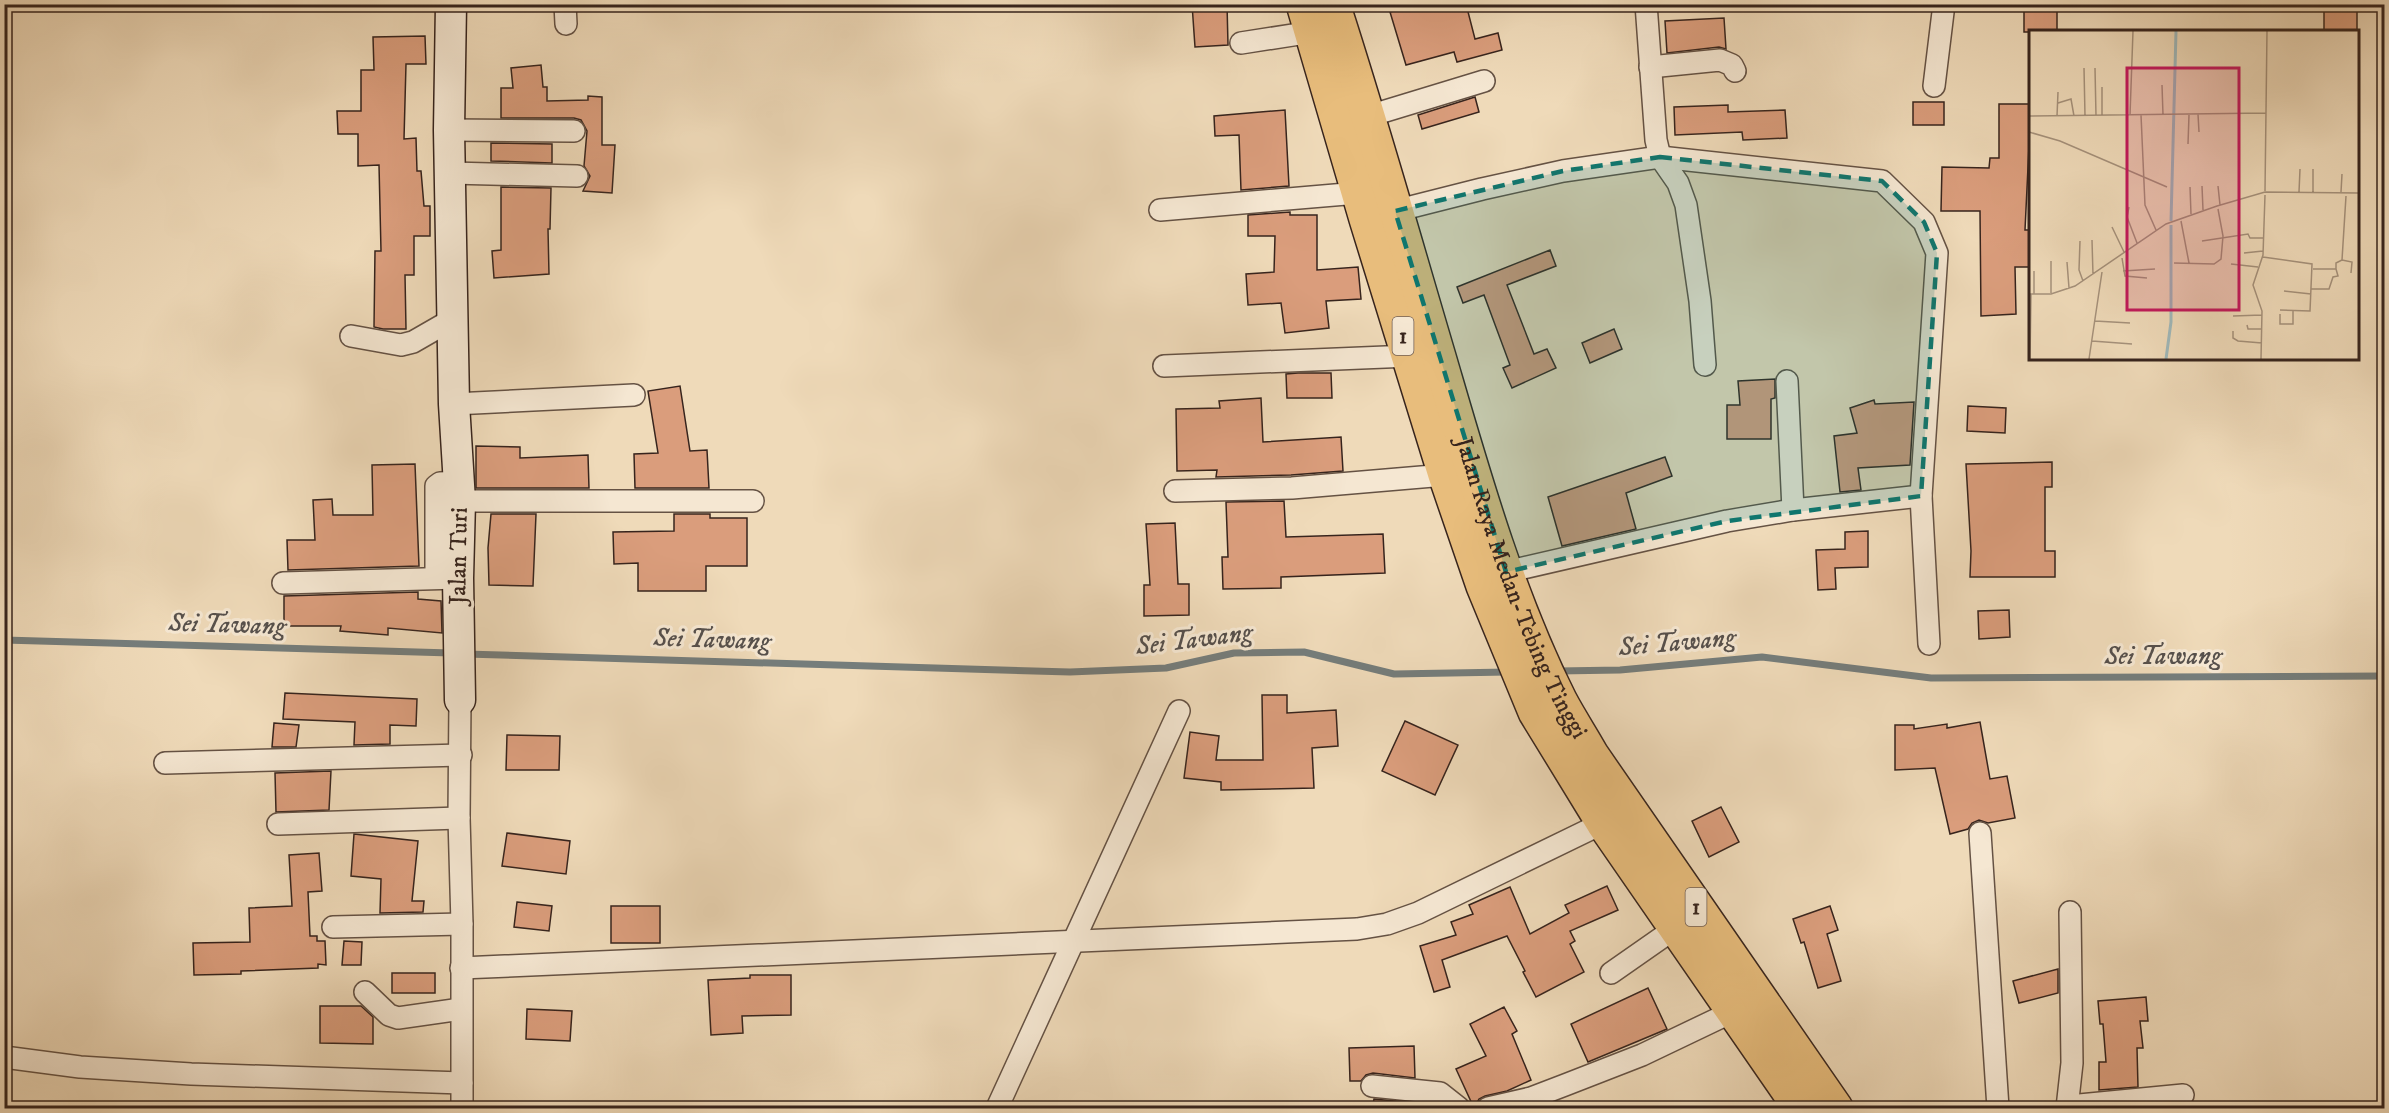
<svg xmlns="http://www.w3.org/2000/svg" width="2389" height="1113" font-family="'IM FELL DW Pica',serif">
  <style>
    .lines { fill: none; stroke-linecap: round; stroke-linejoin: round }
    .stream { stroke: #757d7b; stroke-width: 7 }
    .building { fill: #da9d7c; stroke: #37241d; stroke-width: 1.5 }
    .street-casing { stroke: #655244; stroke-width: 24 }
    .secondary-casing { stroke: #37241d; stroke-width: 33 }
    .highway-casing { stroke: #37241d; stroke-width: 36 }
    .street { stroke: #f5e7d2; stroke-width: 21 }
    .secondary { stroke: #f5e7d2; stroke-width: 30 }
    .highway { stroke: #e8bd7c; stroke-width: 33 }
    .marked { fill: #0f766e; fill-opacity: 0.2; stroke: #0f766e; stroke-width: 4.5; stroke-dasharray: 12 8; stroke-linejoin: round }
    .labels { text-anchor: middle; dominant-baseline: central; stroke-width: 6; stroke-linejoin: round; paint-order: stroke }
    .shield { fill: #f5e7d2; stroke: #705e53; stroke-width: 1.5 }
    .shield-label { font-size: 22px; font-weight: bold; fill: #37241d }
    .street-label { font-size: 24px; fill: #37241d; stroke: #f5e7d2 }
    .water-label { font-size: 26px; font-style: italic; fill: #56504c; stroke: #f5e7d2 }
    .inset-river { fill: none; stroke: #9fb8ba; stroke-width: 3 }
    .inset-road { fill: none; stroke: #a5917b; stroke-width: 1.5 }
    .view { fill: #c2185b; fill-opacity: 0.15; stroke: #c2185b; stroke-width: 3 }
    .inset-edge { fill: none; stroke: #37241d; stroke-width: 3 }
  </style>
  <rect width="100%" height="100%" fill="#efdab9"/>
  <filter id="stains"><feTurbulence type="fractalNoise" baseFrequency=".00333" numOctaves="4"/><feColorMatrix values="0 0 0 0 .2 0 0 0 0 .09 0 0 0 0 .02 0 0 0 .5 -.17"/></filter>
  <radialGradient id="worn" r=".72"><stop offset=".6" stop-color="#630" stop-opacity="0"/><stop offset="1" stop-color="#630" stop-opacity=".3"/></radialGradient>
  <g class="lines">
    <g class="stream">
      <path d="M4 640 451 653"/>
      <path d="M465 654 1070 672 1166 668 1234 653 1304 652 1394 674 1508 672"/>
      <path d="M1558 671 1620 670 1762 657 1931 678 2384 676"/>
    </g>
  </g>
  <g class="building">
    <path d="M1192 4H1227L1228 45 1195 47Z"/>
    <path d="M1417 4H1466L1475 39 1498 33 1502 50 1457 62 1454 52 1406 65 1390 12Z"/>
    <rect x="2024" y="4" width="33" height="28"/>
    <rect x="2324" y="4" width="33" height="28"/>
    <path d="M1724 18 1726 49 1719 47 1667 53 1665 21Z"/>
    <path d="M425 36 426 64H406L404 139 416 138 417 171H421L424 206H430V236H414V275H405L406 329H383L374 327 375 251H381L379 165 358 166V134H338L337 111H361V70H374L373 37Z"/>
    <path d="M541 65 543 87H547V101L588 100V96L602 97V145H615L612 193 583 191 590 176 584 166 587 131 581 120 574 118H501V88H513L511 68Z"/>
    <path d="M1475 97 1479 112 1422 129 1418 115Z"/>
    <rect x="1913" y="102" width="31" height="23"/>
    <path d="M1999 104H2031L2025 230H2031V267H2015L2016 314 1981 316 1980 211H1941L1942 167 1989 168 1990 158H1999Z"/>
    <path d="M1728 105V112L1785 110 1787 138 1743 140 1742 132 1675 135 1674 107Z"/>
    <path d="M1285 110 1289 186 1241 190 1239 135 1215 136 1214 116Z"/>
    <path d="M491 143 552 144V163L491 161Z"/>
    <path d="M501 187 551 188 550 229H548L549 274 494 278 492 251 501 250Z"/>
    <path d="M1290 212V215H1317V270L1358 267 1361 299 1326 301 1329 328 1285 333 1281 303 1248 305 1246 274 1274 272 1275 236H1248V215Z"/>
    <path d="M1550 250 1556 266 1507 285 1534 354 1547 349 1556 368 1512 388 1503 368 1510 365 1484 295 1463 303 1457 287Z"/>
    <path d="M1614 329 1622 349 1590 363 1582 343Z"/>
    <path d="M1298 373H1331L1332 398H1287L1286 374Z"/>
    <path d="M1775 379V398L1771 399V439H1727V405H1740L1738 381Z"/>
    <path d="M680 386 690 451 707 450 709 488H635L634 454 658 453 648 391Z"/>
    <path d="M1261 398 1263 442 1341 437 1343 471 1291 475 1216 477 1217 470 1177 471 1176 409 1220 408 1219 401Z"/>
    <path d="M1874 400 1875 404 1914 402 1910 465 1858 468 1861 490 1840 492 1834 436 1857 433 1850 408Z"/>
    <path d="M1968 406 2006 408 2005 433 1967 431Z"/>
    <path d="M476 446 520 447V458L588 455 589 488H476Z"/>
    <path d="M1665 457 1672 476 1626 493 1636 529 1562 546 1548 497Z"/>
    <path d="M2052 462V487H2045V551H2055V577H1970L1971 551 1966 464Z"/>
    <path d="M415 464 419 566 288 570 287 540H315L313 500 332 499 333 515H373L372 465Z"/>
    <path d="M1284 501 1286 537 1383 534 1385 573 1281 577V588L1223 589 1222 557H1228L1226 502Z"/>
    <path d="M491 514H536L533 586 489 585 488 548Z"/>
    <path d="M674 514H710V518H747V566H706V591H638V563L614 564 613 532 674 531Z"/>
    <path d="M1175 523 1178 584H1189V615L1144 616V585H1150L1146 524Z"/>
    <path d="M1868 531V567L1835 568 1836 589 1818 590 1816 550 1845 549V532Z"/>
    <path d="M418 592V599L441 601 442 633 388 628V635L340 631 341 626H284V596Z"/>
    <path d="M2009 610 2010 637 1979 639 1978 611Z"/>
    <path d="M285 693 417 699 416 726 390 725V744L354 745 355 722 283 719Z"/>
    <path d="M1262 695H1287V713L1336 710 1338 746 1312 748 1314 788 1221 790V782L1184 778 1190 732 1219 736 1216 760H1263Z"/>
    <path d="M1405 721 1458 745 1435 795 1382 771Z"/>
    <path d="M1980 722 1990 779 2007 776 2015 818 1988 823 1979 820 1972 823 1968 829 1950 834 1935 768 1895 770V725H1914V729L1947 724V728Z"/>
    <path d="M274 723 299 725 296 747H272Z"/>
    <path d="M507 735 560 736 559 770H506Z"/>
    <path d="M331 771 329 810 276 812 275 773Z"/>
    <path d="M1721 807 1739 842 1709 857 1692 821Z"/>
    <path d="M507 833 570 841 566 874 502 866Z"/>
    <path d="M354 834 418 841 412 901H424L423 912 380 913 381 879 351 876Z"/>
    <path d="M319 853 322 891 308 892 310 936H317V941H325L326 965 318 964V968L241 971V974L194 975 193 943 250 942 249 908 292 906 289 855Z"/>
    <path d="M1607 886 1618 910 1570 931 1575 941 1570 944 1584 972 1536 997 1523 972 1525 971 1507 936 1442 960 1450 987 1434 992 1420 946 1456 935 1451 922 1473 914 1469 905 1510 887 1530 934 1569 913 1565 905Z"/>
    <path d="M517 902 552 906 549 931 514 927Z"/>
    <rect x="611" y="906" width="49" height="37"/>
    <path d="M1830 906 1838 930 1827 934 1841 981 1818 988 1804 942 1801 943 1793 919Z"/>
    <path d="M344 941 362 942 361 965H342Z"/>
    <path d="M2058 969V993L2019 1003 2013 981Z"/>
    <rect x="392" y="973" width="43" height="20"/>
    <path d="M750 975H791V1015L742 1016 743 1033 711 1035 708 980 750 978Z"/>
    <path d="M1648 988 1667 1029 1588 1062 1571 1024Z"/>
    <path d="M2146 997 2148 1021H2140L2143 1048H2137L2138 1087 2099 1090V1062H2106L2103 1024H2100L2098 1001Z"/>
    <path d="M320 1006H361L373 1017V1044L320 1043Z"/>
    <path d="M1504 1007 1517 1031 1512 1034 1531 1080 1507 1091 1485 1096 1479 1099 1474 1108 1456 1069 1486 1056 1470 1024Z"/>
    <path d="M527 1009 572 1011 570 1041 526 1039Z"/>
    <path d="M1414 1046 1415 1078 1373 1073 1366 1075 1361 1081H1350L1349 1048Z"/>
    <path d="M1374 1099 1416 1103V1108H1372Z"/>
  </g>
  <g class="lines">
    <defs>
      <g id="street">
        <path d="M565 4 566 24"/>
        <path d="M1646 4 1656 140 1660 157 1678 183 1686 205 1700 301 1705 365"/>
        <path d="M1241 43 1312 32"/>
        <path d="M1650 67 1720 60 1732 65 1735 71"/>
        <path d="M1934 86 1944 4"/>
        <path d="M1369 116 1484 81"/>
        <path d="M449 130 574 131"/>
        <path d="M451 173 577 176"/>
        <path d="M1160 210 1358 193"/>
        <path d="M1395 211 1482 189 1563 171 1660 157 1882 181 1924 222 1937 253 1921 496 1929 644"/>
        <path d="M351 336 401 345 413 342 453 319"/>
        <path d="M1164 366 1410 356"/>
        <path d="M1787 381 1793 510"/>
        <path d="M454 404 634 395"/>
        <path d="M1175 491 1292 488 1445 475"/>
        <path d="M460 501H753"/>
        <path d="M1506 572 1727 521 1793 510 1921 496"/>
        <path d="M436 578V486L440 483 458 482"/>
        <path d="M283 583 458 578"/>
        <path d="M460 700 459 818 462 924V1108"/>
        <path d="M165 763 461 755"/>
        <path d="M278 824 459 818"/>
        <path d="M1980 833 1998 1108"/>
        <path d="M333 927 462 924"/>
        <path d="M461 968 1357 929 1387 924 1418 913 1603 823"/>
        <path d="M1611 973 1674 929"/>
        <path d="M365 992 389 1015 398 1018 461 1009"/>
        <path d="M4 1057 80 1067 191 1074 462 1083"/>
        <path d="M1372 1086 1440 1093 1459 1108"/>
        <path d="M2069 1106 2183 1095"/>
        <path d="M997 1108 1179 711"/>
        <path d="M1488 1108 1531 1098 1565 1085 1642 1055 1734 1011"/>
        <path d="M2067 1108 2072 1063 2070 912"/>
      </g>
      <path id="secondary" d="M451 4 449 130 454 404 460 501 458 578 460 700"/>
      <g id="highway">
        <path d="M1303 4 1366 219 1445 475 1483 586 1535 712 1603 823 1800 1108"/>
        <path id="s1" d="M1333 4C1371 121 1404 239 1439 357 1473 473 1506 592 1560 700 1570 719 1582 737 1592 755L1836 1108"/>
      </g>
    </defs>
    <use href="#street" class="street-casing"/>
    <use href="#secondary" class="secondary-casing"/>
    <use href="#highway" class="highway-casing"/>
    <use href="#street" class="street"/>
    <use href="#secondary" class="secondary"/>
    <use href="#highway" class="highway"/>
  </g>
  <path class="marked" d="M1660 157 1882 181 1924 222 1937 253 1921 496 1727 521 1506 572 1395 211 1563 171Z"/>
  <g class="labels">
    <g class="shield">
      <rect x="1392.5" y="317" width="21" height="38" rx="4.5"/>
      <rect x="1685.5" y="888" width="21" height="38" rx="4.5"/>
    </g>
    <g class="shield-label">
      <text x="1403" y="336">1</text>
      <text x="1696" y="907">1</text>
    </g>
    <g class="street-label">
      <text transform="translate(459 556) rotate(-89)">Jalan Turi</text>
      <text stroke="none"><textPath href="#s1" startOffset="614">Jalan Raya Medan-Tebing Tinggi</textPath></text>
    </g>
    <g class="water-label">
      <text transform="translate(227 625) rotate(2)">Sei Tawang</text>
      <text transform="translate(712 640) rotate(2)">Sei Tawang</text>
      <text transform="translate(1194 640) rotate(-7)">Sei Tawang</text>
      <text transform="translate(1677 643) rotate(-5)">Sei Tawang</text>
      <text x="2163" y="656">Sei Tawang</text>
    </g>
  </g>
  <g transform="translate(2029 30)">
    <rect width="330" height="330" fill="#efdab9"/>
    <path class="inset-river" d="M142 191 147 1M137 329 142 292V195"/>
    <path class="inset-road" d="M55 38 56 86M66 38 67 86M133 55 134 85M73 57V86M29 73 42 69 45 86M169 84 170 102M101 85 104 1M112 85 116 175 127 200M0 86 237 83M28 86 29 62M0 102 31 111 138 157M159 114 160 85M173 156 174 180M189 156 191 175M161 157 162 184M236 161 238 1M270 162 271 139M284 162V139M312 162 313 144M100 177 98 187 108 213M152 191 160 233M83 197 95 222M63 210 64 245M51 211 50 240 54 251M173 211 219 204 221 208H235M215 223 234 221M234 227 283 234 281 281 251 280M93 228 96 246 118 248M313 230 323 232 322 243M38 232 40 258M145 233 185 234 192 229 194 206 189 179M202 234 229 237M284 239H307V233L313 230 317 166M5 241V264M94 241 126 239M282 259H300L304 247 309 246 307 239M255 261 282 264M22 263V231M0 264H22L46 256 137 194 188 176 236 162 330 163M251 284V294H264V281M204 286 233 285M66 291 101 293M218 295 219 299H233M204 301V308L209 311 233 313M63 311 103 314M1 329 2 264M60 329 73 242M232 329 233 281 224 255 234 225 236 165"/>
    <path class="view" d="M98 38H210V280H98Z"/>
    <rect width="330" height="330" class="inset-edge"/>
  </g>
  <rect width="2389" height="1113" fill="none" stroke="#efdab9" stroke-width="24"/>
  <rect x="6" y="6" width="2377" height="1101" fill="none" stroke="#37241d" stroke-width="3"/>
  <rect x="12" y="12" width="2365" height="1089" fill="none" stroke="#37241d" stroke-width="1.5"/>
  <rect width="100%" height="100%" filter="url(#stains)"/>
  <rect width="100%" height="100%" fill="url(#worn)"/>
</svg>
